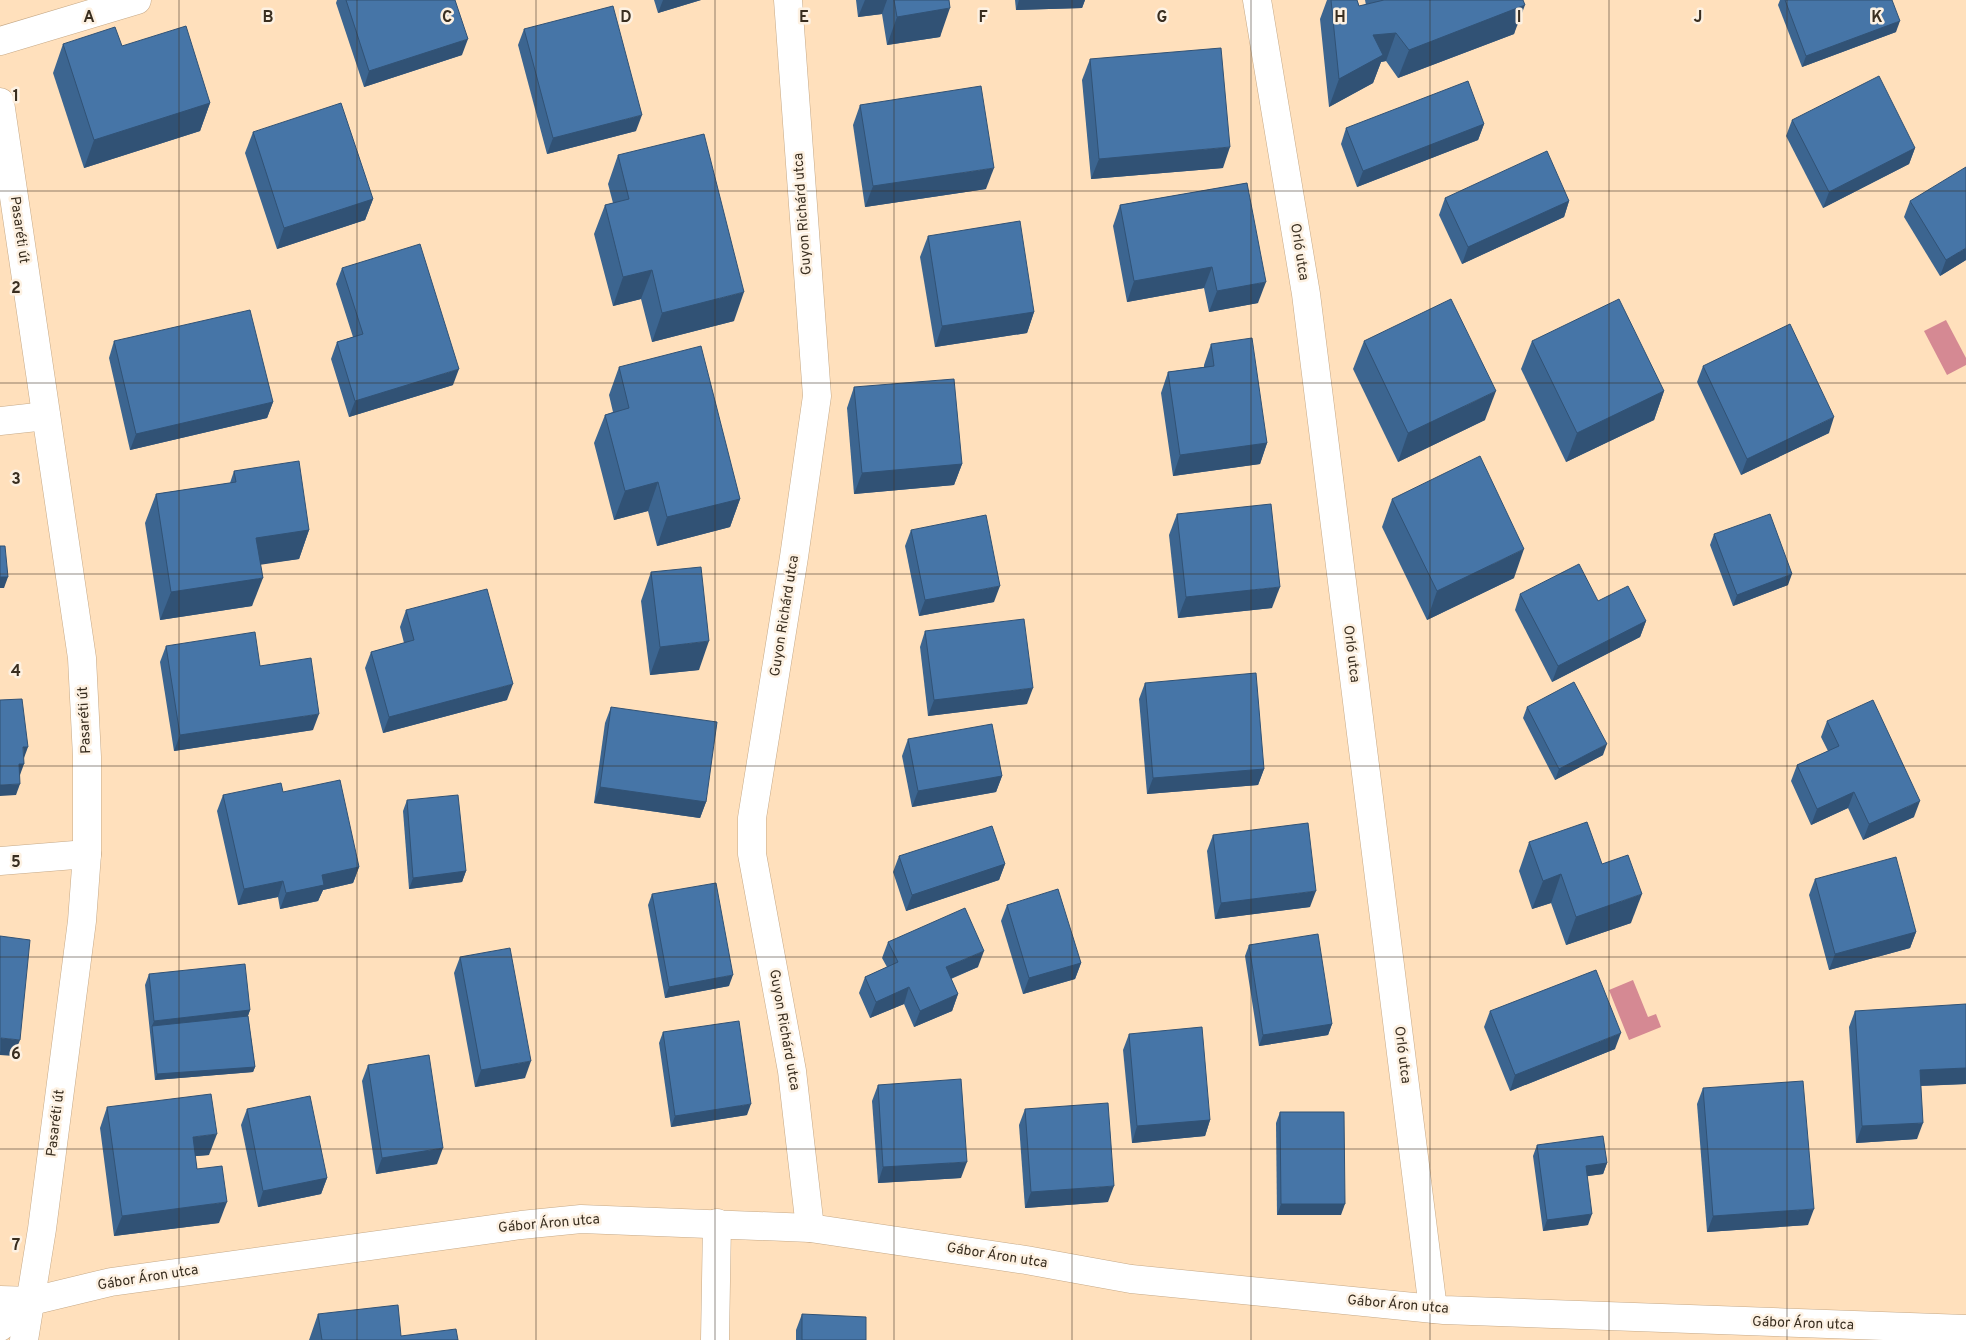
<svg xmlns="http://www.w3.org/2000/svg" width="1966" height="1340" font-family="Overpass,sans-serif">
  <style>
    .water { fill: #d58993 }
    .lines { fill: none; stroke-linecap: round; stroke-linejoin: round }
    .street-casing { stroke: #c6a987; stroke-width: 29 }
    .secondary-casing { stroke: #c6a987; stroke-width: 29 }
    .street { stroke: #fff; stroke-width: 28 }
    .secondary { stroke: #fff; stroke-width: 28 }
    .wall { fill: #3c6590 }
    .shaded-wall { fill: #315275 }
    .building { fill: #4675a7; stroke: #315275 }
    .grid { fill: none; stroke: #392e20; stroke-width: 1; stroke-opacity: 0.55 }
    .labels { text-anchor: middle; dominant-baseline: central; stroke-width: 5; stroke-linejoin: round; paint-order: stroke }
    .street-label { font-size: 14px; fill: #392e20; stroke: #fdf1e2 }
    .grid-label { font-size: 16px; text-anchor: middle; font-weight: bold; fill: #392e20; stroke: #fdf1e2; stroke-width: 5; stroke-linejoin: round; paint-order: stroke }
  </style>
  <rect width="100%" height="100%" fill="#ffe0bc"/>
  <g class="water">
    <path d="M1946 320 1966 358V365L1947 375 1924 331Z"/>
    <path d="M1633 980 1648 1017 1656 1014 1661 1027 1629 1040 1609 990Z"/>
  </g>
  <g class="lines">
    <defs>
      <g id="street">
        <path d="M788 0 817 396 794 557 752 818V854L792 1071 810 1228"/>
        <path d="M1257 0 1306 294 1433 1309"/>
        <path d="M0 41 137 0"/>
        <path d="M0 421 46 416"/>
        <path d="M0 861 87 854"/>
        <path d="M715 1340 717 1223"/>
      </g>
      <g id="secondary">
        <path d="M0 102 82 658 87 757V854L82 921 42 1229 24 1340"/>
        <path d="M0 1300 32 1301 111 1282 521 1225 581 1219 810 1228 1026 1260 1131 1279 1444 1310 1966 1329"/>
        <path d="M0 1327 32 1301"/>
      </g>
    </defs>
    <use href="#street" class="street-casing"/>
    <use href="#secondary" class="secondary-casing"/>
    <use href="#street" class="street"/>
    <use href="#secondary" class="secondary"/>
  </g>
  <g class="wall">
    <path d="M337 0H455L462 55 364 87 336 3Z"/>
    <path d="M654 0H701L658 13Z"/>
    <path d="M856 0H949L940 37 887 45 882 14 858 17Z"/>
    <path d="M1015 0H1085L1082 8 1016 10Z"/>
    <path d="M1327 0H1357L1359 6 1366 5 1365 0H1523L1514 34 1398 78 1386 61 1381 62 1373 83 1329 107 1320 19Z"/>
    <path d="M1780 0H1892L1896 32 1802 67 1778 5Z"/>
    <path d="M524 29 636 131 547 154 518 45Z"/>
    <path d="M63 44 122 46 210 103 200 131 84 168 53 73Z"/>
    <path d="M1090 59 1223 168 1091 179 1082 80Z"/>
    <path d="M860 105 986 189 865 207 853 125Z"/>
    <path d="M1792 120 1915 148 1909 164 1823 208 1786 136Z"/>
    <path d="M1484 124 1478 140 1357 187 1341 144 1346 128Z"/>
    <path d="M253 132 373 199 365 220 277 249 245 153Z"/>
    <path d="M618 155 734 321 652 342 641 299 613 306 594 234 605 205 613 203 608 184Z"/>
    <path d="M1247 183 1258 303 1209 312 1204 288 1127 302 1113 226 1120 205Z"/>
    <path d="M1445 198 1569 201 1564 217 1462 264 1439 215Z"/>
    <path d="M1910 201 1966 260 1940 276 1904 217Z"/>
    <path d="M928 236 1034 312 1027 333 935 347 920 257Z"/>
    <path d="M342 268 453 385 349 417 331 359 337 342 353 337 336 284Z"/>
    <path d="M114 341 273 402 267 418 130 450 109 358Z"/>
    <path d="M1364 341 1485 420 1398 462 1353 369Z"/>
    <path d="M1532 341 1664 391 1654 420 1566 462 1521 369Z"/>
    <path d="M1211 344 1267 443 1260 464 1173 476 1161 393 1168 372 1204 367V365Z"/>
    <path d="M1703 366 1829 433 1741 475 1697 382Z"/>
    <path d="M619 367 740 499 730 527 657 546 648 511 614 520 594 443 605 415 613 412 609 395Z"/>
    <path d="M854 387 962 464 954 485 854 494 847 408Z"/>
    <path d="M234 471 309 530 299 559 260 564 252 606 160 620 145 523 156 494 230 483Z"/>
    <path d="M1392 499 1514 578 1427 620 1382 527Z"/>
    <path d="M1177 514 1272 608 1178 618 1169 535Z"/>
    <path d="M911 530 994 602 919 616 905 546Z"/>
    <path d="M1714 534 1788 585 1733 606 1710 545Z"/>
    <path d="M651 572 699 670 650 675 641 601Z"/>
    <path d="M1520 594 1598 601 1646 621 1640 637 1552 682 1515 610Z"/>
    <path d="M406 610 507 700 383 733 365 668 371 652 404 643 400 627Z"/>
    <path d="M925 631 1027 704 928 716 920 647Z"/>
    <path d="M166 646 260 666 313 730 174 751 160 662Z"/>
    <path d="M1145 683 1264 769 1258 785 1147 794 1139 699Z"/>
    <path d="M611 707 706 802 700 818 594 803 605 723Z"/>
    <path d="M1527 707 1603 755 1555 780 1523 718Z"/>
    <path d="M1827 721 1914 817 1863 840 1848 808 1811 825 1791 781 1797 765 1828 751 1821 737Z"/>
    <path d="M908 739 1002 776 996 792 912 807 902 756Z"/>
    <path d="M283 792 359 867 353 883 323 890 318 901 280 909 278 897 238 905 217 811 223 795Z"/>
    <path d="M407 800 466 871 462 882 409 889 403 811Z"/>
    <path d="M1213 835 1310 907 1215 919 1207 851Z"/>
    <path d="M1529 842 1602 864 1631 923 1566 945 1551 903 1532 909 1519 871Z"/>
    <path d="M899 856 1005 864 999 880 906 911 893 872Z"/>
    <path d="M1815 879 1916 932 1910 948 1829 970 1809 895Z"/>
    <path d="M652 894 729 986 665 998 648 905Z"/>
    <path d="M1007 905 1081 963 1075 979 1023 994 1001 921Z"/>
    <path d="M888 942 978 967 951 979 958 994 952 1011 914 1027 904 1004 870 1018 859 993 865 977 887 967 882 958Z"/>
    <path d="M1249 945 1332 1024 1328 1035 1259 1046 1245 956Z"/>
    <path d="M460 957 525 1078 475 1087 454 973Z"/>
    <path d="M149 974 250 1010 248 1016 255 1067 253 1072 155 1080 145 985Z"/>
    <path d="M1490 1011 1615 1049 1510 1091 1484 1027Z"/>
    <path d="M1855 1011 1966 1068V1084L1921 1086 1917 1139 1856 1143 1849 1027Z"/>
    <path d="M663 1032 747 1115 671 1127 659 1043Z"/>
    <path d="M1129 1034 1210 1120 1205 1136 1132 1143 1123 1050Z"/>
    <path d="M368 1065 437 1164 376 1174 362 1081Z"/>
    <path d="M878 1085 961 1178 878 1183 872 1101Z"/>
    <path d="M1703 1088 1808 1225 1707 1232 1697 1104Z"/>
    <path d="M107 1107 209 1155 195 1156 197 1169 219 1223 114 1236 100 1128Z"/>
    <path d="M247 1109 327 1178 321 1194 258 1207 241 1125Z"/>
    <path d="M1025 1109 1108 1202 1025 1208 1019 1125Z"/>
    <path d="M1280 1112 1341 1215H1277L1276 1123Z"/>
    <path d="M1537 1145 1607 1163 1603 1174 1587 1176 1588 1225 1543 1231 1533 1156Z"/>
    <path d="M318 1314 401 1336 458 1340H309Z"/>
    <path d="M802 1314 866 1340H796V1330Z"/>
  </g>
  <g class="shaded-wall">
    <path d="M663 0H701L658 13Z"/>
    <path d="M865 0H887L882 14 858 17Z"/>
    <path d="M1019 0H1085L1082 8 1016 10Z"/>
    <path d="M1525 5 1514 34 1398 78 1409 50Z"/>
    <path d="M950 8 940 37 887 45 897 17Z"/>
    <path d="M1900 21 1896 32 1802 67 1806 56Z"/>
    <path d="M1396 33 1386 61 1381 62 1373 83 1329 107 1339 79 1373 35Z"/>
    <path d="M468 39 462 55 364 87 369 71Z"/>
    <path d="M210 103 200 131 84 168 94 140Z"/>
    <path d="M642 115 636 131 547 154 553 138Z"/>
    <path d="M1484 124 1478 140 1357 187 1363 171Z"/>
    <path d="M1230 147 1223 168 1091 179 1099 159Z"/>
    <path d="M1915 148 1909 164 1823 208 1829 192Z"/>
    <path d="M994 168 986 189 865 207 873 186Z"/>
    <path d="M373 199 365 220 277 249 284 228Z"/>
    <path d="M1569 201 1564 217 1462 264 1468 247Z"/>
    <path d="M1966 248V260L1940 276 1946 260Z"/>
    <path d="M1212 267 1204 288 1127 302 1134 281Z"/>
    <path d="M652 270 641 299 613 306 623 277Z"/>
    <path d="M1266 282 1258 303 1209 312 1217 291Z"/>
    <path d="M744 292 734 321 652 342 662 313Z"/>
    <path d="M1034 312 1027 333 935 347 942 326Z"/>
    <path d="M459 369 453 385 349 417 355 401Z"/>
    <path d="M1496 391 1485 420 1398 462 1408 433Z"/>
    <path d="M1664 391 1654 420 1566 462 1577 433Z"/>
    <path d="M273 402 267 418 130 450 136 434Z"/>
    <path d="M1834 417 1829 433 1741 475 1747 459Z"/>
    <path d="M1267 443 1260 464 1173 476 1180 455Z"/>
    <path d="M962 464 954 485 854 494 862 473Z"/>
    <path d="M658 482 648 511 614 520 625 491Z"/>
    <path d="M740 499 730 527 657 546 667 517Z"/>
    <path d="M309 530 299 559 246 567 256 538Z"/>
    <path d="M1524 549 1514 578 1427 620 1437 591Z"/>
    <path d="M1792 574 1788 585 1733 606 1737 595Z"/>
    <path d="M0 577H8L4 588H0Z"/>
    <path d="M263 578 252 606 160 620 171 592Z"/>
    <path d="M1000 586 994 602 919 616 925 600Z"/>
    <path d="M1280 587 1272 608 1178 618 1186 597Z"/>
    <path d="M1646 621 1640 637 1552 682 1558 666Z"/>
    <path d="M709 641 699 670 650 675 660 647Z"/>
    <path d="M513 684 507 700 383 733 389 717Z"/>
    <path d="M1033 688 1027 704 928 716 934 700Z"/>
    <path d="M319 714 313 730 174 751 180 735Z"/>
    <path d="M1607 744 1603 755 1555 780 1559 769Z"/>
    <path d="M23 747H28L24 758Z"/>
    <path d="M19 764H24L20 775H15Z"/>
    <path d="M1264 769 1258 785 1147 794 1153 778Z"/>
    <path d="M1002 776 996 792 912 807 918 791Z"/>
    <path d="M20 784 16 795 0 796V785Z"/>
    <path d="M600 787 706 802 700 818 594 803Z"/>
    <path d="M1854 792 1848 808 1811 825 1817 809Z"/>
    <path d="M1920 801 1914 817 1863 840 1869 824Z"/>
    <path d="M1005 864 999 880 906 911 912 895Z"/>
    <path d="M359 867 353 883 323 890 318 901 280 909 286 893 322 875Z"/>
    <path d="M466 871 462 882 409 889 413 878Z"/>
    <path d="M1561 874 1551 903 1532 909 1543 881Z"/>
    <path d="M283 881 278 897 238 905 244 889Z"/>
    <path d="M1316 891 1310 907 1215 919 1221 903Z"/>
    <path d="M1642 894 1631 923 1566 945 1576 917Z"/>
    <path d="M1916 932 1910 948 1829 970 1835 954Z"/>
    <path d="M984 951 978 967 940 983 946 967Z"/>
    <path d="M1081 963 1075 979 1023 994 1029 978Z"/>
    <path d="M733 975 729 986 665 998 669 987Z"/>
    <path d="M909 987 904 1004 870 1018 876 1002Z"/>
    <path d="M958 994 952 1011 914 1027 920 1011Z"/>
    <path d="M250 1010 246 1021 152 1026 154 1021Z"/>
    <path d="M1332 1024 1328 1035 1259 1046 1263 1035Z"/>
    <path d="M1621 1033 1615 1049 1510 1091 1515 1075Z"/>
    <path d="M1 1038 20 1040 14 1056 0 1055V1042Z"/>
    <path d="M531 1061 525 1078 475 1087 481 1070Z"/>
    <path d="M255 1067 253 1072 155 1080 157 1074Z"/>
    <path d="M1966 1068V1084L1914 1086 1920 1070Z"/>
    <path d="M751 1104 747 1115 671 1127 675 1116Z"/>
    <path d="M1210 1120 1205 1136 1132 1143 1137 1126Z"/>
    <path d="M1923 1123 1917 1139 1856 1143 1862 1126Z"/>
    <path d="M217 1134 209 1155 185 1157 193 1137Z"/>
    <path d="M443 1148 437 1164 376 1174 382 1158Z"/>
    <path d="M967 1162 961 1178 878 1183 883 1167Z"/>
    <path d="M1607 1163 1603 1174 1582 1177 1586 1166Z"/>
    <path d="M327 1178 321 1194 258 1207 263 1191Z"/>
    <path d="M1114 1186 1108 1202 1025 1208 1031 1192Z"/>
    <path d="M227 1202 219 1223 114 1236 122 1216Z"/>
    <path d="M1281 1204H1345L1341 1215H1277Z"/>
    <path d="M1814 1209 1808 1225 1707 1232 1713 1216Z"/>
    <path d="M1592 1214 1588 1225 1543 1231 1547 1220Z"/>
  </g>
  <g class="building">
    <path d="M346 0H455L468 39 369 71Z"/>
    <path d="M894 0H949L950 8 897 17Z"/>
    <path d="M1331 0H1357L1359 6 1384 0H1523L1525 5 1409 50 1396 33 1373 35 1383 55 1339 79Z"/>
    <path d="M1785 0H1892L1900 21 1806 56Z"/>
    <path d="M613 6 642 115 553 138 524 29Z"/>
    <path d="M186 26 210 103 94 140 63 44 115 27 122 46Z"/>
    <path d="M1221 48 1230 147 1099 159 1090 59Z"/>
    <path d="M1879 76 1915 148 1829 192 1792 120Z"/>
    <path d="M1468 81 1484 124 1363 171 1346 128Z"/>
    <path d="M981 86 994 168 873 186 860 105Z"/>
    <path d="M341 103 373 199 284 228 253 132Z"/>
    <path d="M704 134 744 292 662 313 652 270 623 277 605 205 629 199 618 155Z"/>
    <path d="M1547 151 1569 201 1468 247 1445 198Z"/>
    <path d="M1966 167V248L1946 260 1910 201Z"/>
    <path d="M1247 183 1266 282 1217 291 1212 267 1134 281 1120 205Z"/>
    <path d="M1020 221 1034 312 942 326 928 236Z"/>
    <path d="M420 244 459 369 355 401 337 342 363 334 342 268Z"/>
    <path d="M1451 299 1496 391 1408 433 1364 341Z"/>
    <path d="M1619 299 1664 391 1577 433 1532 341Z"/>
    <path d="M250 310 273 402 136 434 114 341Z"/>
    <path d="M1790 324 1834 417 1747 459 1703 366Z"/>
    <path d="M1252 338 1267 443 1180 455 1168 372 1214 366 1211 344Z"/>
    <path d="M701 346 740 499 667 517 658 482 625 491 605 415 629 408 619 367Z"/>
    <path d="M954 379 962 464 862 473 854 387Z"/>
    <path d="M1480 456 1524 549 1437 591 1392 499Z"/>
    <path d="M299 461 309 530 256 538 263 578 171 592 156 494 236 482 234 471Z"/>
    <path d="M1271 504 1280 587 1186 597 1177 514Z"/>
    <path d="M1770 514 1792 574 1737 595 1714 534Z"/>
    <path d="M986 515 1000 586 925 600 911 530Z"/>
    <path d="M0 546H5L8 577H0Z"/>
    <path d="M1579 564 1598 601 1628 586 1646 621 1558 666 1520 594Z"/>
    <path d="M701 567 709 641 660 647 651 572Z"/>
    <path d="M487 589 513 684 389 717 371 652 414 640 406 610Z"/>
    <path d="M1024 619 1033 688 934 700 925 631Z"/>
    <path d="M255 632 260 666 311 658 319 714 180 735 166 646Z"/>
    <path d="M1256 673 1264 769 1153 778 1145 683Z"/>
    <path d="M1574 682 1607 744 1559 769 1527 707Z"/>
    <path d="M22 699 28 747H23L24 764H19L20 784 0 785V700Z"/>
    <path d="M1873 700 1920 801 1869 824 1854 792 1817 809 1797 765 1839 746 1827 721Z"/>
    <path d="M611 707 717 722 706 802 600 787Z"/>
    <path d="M992 724 1002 776 918 791 908 739Z"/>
    <path d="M340 780 359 867 322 875 324 885 286 893 283 881 244 889 223 795 281 783 283 792Z"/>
    <path d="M458 795 466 871 413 878 407 800Z"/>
    <path d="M1587 822 1602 864 1628 855 1642 894 1576 917 1561 874 1543 881 1529 842Z"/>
    <path d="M1308 823 1316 891 1221 903 1213 835Z"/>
    <path d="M992 826 1005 864 912 895 899 856Z"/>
    <path d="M1896 857 1916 932 1835 954 1815 879Z"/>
    <path d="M716 883 733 975 669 987 652 894Z"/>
    <path d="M1058 889 1081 963 1029 978 1007 905Z"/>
    <path d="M965 908 984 951 946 967 958 994 920 1011 909 987 876 1002 865 977 898 962 888 942Z"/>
    <path d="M1318 934 1332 1024 1263 1035 1249 945Z"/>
    <path d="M0 936 30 940 20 1040 1 1038V1052H0Z"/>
    <path d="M510 948 531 1061 481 1070 460 957Z"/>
    <path d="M245 964 250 1010 154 1021 149 974Z"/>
    <path d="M1596 970 1621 1033 1515 1075 1490 1011Z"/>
    <path d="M1966 1004V1068L1920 1070 1923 1123 1862 1126 1855 1011Z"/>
    <path d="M248 1016 255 1067 157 1074 152 1026Z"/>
    <path d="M739 1021 751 1104 675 1116 663 1032Z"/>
    <path d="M1202 1027 1210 1120 1137 1126 1129 1034Z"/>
    <path d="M429 1055 443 1148 382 1158 368 1065Z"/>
    <path d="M961 1079 967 1162 883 1167 878 1085Z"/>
    <path d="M1803 1081 1814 1209 1713 1216 1703 1088Z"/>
    <path d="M211 1094 217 1134 193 1137 197 1169 222 1166 227 1202 122 1216 107 1107Z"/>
    <path d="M310 1096 327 1178 263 1191 247 1109Z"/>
    <path d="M1108 1103 1114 1186 1031 1192 1025 1109Z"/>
    <path d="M1280 1112H1344L1345 1204H1281Z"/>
    <path d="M1603 1136 1607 1163 1586 1166 1592 1214 1547 1220 1537 1145Z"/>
    <path d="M398 1305 401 1336 456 1329 458 1340H322L318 1314Z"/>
    <path d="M802 1314 866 1317V1340H802Z"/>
  </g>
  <path class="grid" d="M179 0V1340M357 0V1340M536 0V1340M715 0V1340M894 0V1340M1072 0V1340M1251 0V1340M1430 0V1340M1609 0V1340M1787 0V1340M0 191H1966M0 383H1966M0 574H1966M0 766H1966M0 957H1966M0 1149H1966"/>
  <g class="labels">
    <g class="street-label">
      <text transform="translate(803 214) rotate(-94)">Guyon Richárd utca</text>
      <text transform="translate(19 230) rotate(82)">Pasaréti út</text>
      <text transform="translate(1299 252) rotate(81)">Orló utca</text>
      <text transform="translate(785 616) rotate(-81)">Guyon Richárd utca</text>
      <text transform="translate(1351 654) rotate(83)">Orló utca</text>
      <text transform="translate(85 720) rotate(-93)">Pasaréti út</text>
      <text transform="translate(784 1030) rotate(80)">Guyon Richárd utca</text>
      <text transform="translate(1402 1055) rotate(83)">Orló utca</text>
      <text transform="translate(56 1123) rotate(-83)">Pasaréti út</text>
      <text transform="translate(549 1224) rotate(-5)">Gábor Áron utca</text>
      <text transform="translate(997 1256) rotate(9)">Gábor Áron utca</text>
      <text transform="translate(148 1278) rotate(-9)">Gábor Áron utca</text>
      <text transform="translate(1398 1305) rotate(5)">Gábor Áron utca</text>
      <text transform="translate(1803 1324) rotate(2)">Gábor Áron utca</text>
    </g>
  </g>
  <g class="grid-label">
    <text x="89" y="22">A</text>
    <text x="268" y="22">B</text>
    <text x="447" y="22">C</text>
    <text x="626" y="22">D</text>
    <text x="804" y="22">E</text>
    <text x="983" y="22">F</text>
    <text x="1162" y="22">G</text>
    <text x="1340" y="22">H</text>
    <text x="1519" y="22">I</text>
    <text x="1698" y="22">J</text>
    <text x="1877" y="22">K</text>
    <text x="16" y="101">1</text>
    <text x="16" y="293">2</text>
    <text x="16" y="484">3</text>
    <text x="16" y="676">4</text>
    <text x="16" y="867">5</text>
    <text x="16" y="1059">6</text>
    <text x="16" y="1250">7</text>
  </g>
</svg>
